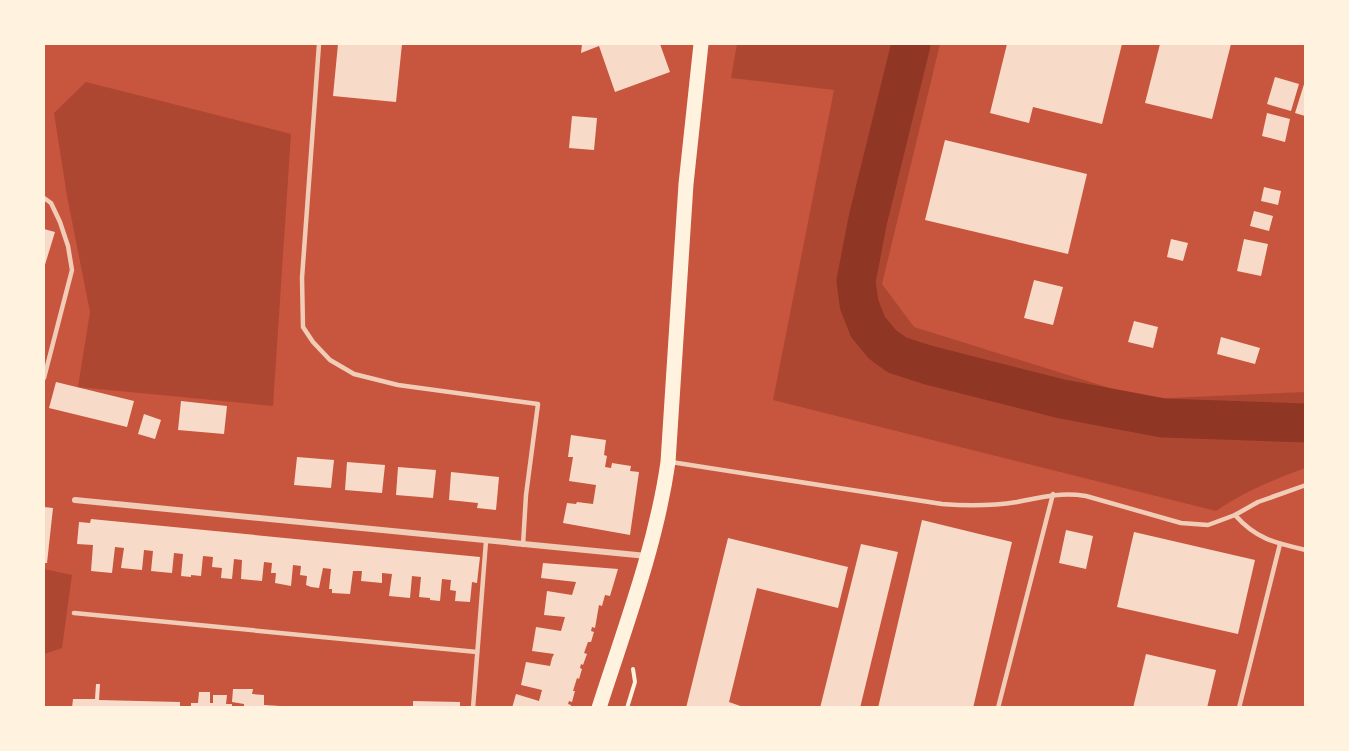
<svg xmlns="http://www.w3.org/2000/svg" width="1349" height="751" font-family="'Source Sans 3',sans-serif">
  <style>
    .green { fill: #ae4732 }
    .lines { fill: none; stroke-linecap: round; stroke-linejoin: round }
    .river { stroke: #8f3625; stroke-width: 39 }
    .building { fill: #f7dbc8 }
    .path { stroke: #fff3e0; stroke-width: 4 }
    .service { stroke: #f1ccb7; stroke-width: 4.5 }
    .minor { stroke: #f1ccb7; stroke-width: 6 }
    .primary { stroke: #fff3e0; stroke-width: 15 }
  </style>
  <rect width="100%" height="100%" fill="#c8553d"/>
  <g class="green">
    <path d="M737 44H940L882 284 914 327 1145 399 1305 392V468C1273 480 1244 492 1216 511L773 400 834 90 731 78Z"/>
    <path d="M86 82 291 134 273 406 78 387 90 312 67 196 54 113Z"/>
    <path d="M44 569 72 575 62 648 44 654Z"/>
  </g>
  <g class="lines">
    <path class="river" d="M911 44 868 219 856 281 859 304 868 327 882 344 897 355 928 365 1062 399 1163 418 1306 423"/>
  </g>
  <g class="building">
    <path d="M338 44H402L396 102 333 96Z"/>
    <path d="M582 44H660L670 72 615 92 599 46 581 53Z"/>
    <path d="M1007 44H1122L1102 124 1033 107 1029 123 990 113Z"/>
    <path d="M1160 44H1231L1212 119 1145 103Z"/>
    <path d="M1275 77 1299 84 1291 111 1267 104Z"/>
    <path d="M1305 81V116L1295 113Z"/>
    <path d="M1267 113 1290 119 1285 142 1262 136Z"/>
    <path d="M572 116 597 118 594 150 569 148Z"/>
    <path d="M945 140 1087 174 1068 254 925 220Z"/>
    <path d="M1264 187 1281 191 1278 205 1261 201Z"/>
    <path d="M1254 211 1273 216 1269 231 1250 226Z"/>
    <path d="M44 229 55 232 44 268Z"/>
    <path d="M1171 239 1188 243 1183 261 1167 257Z"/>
    <path d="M1244 239 1268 244 1261 276 1237 271Z"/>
    <path d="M1034 280 1063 287 1053 325 1024 318Z"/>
    <path d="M1134 321 1158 327 1153 348 1128 342Z"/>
    <path d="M1221 337 1260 348 1255 364 1217 354Z"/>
    <path d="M56 382 134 401 127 427 49 408Z"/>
    <path d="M181 401 227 406 224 434 178 430Z"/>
    <path d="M144 414 161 420 155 439 138 434Z"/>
    <path d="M571 435 606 440 604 455 607 456 605 467 611 468 612 463 631 466 630 471 639 472 630 535 563 523 567 503 576 504 577 502 593 504 596 485 569 481 573 457H568Z"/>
    <path d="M297 457 334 460 331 488 294 485Z"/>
    <path d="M347 462 385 465 382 493 345 490Z"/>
    <path d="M398 467 436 470 433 498 396 495Z"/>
    <path d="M451 472 499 477 496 510 477 508 478 503 449 500Z"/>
    <path d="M44 507 53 508 47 563H44Z"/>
    <path d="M91 519 480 557 477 583 472 582 470 602 455 601 456 591 450 590 451 580 442 579 440 601 430 600V598L419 597 421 577 412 576 410 598 389 596 392 574 382 573V583L361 581 362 571H353L350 594 332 593V589H329L331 569 323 568 319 588 311 587 306 585 307 576 300 575 301 566 293 565 291 586 275 583 276 573H271L272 563 264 562 262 581 241 579 242 560 234 559 232 579 221 578 222 568 212 567 213 557 203 556 201 576 191 575V577L181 576 183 554 174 553 172 573 161 572 151 571 153 551 144 550 142 570 121 568 124 548 115 547 112 573 91 571 93 545 77 544 79 522 90 523Z"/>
    <path d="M922 520 1012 542 973 708H878Z"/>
    <path d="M1066 530 1093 536 1086 569 1059 563Z"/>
    <path d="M1134 532 1255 560 1238 634 1117 607Z"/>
    <path d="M728 538 848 567 838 608 757 588 729 702 746 708H686Z"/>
    <path d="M861 544 898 552 860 708H820Z"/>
    <path d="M543 563 618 569 610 596 605 595 602 606 599 605 595 628 592 627 591 631 594 632 591 642H588L584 653 587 654 583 665 581 664 580 668 582 669 579 679 577 678 573 691H575L572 702 569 701 568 704 571 705 570 708H512L516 694 539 701 542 690 521 685 526 662 550 666 552 658 554 654 532 651 536 627 561 631 565 617 544 615 547 591 572 595 576 582 541 578Z"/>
    <path d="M1146 654 1216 670 1207 708H1133Z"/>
    <path d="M96 684H100L99 700 180 702V708H72L73 699H95Z"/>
    <path d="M233 689H253L252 694 264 695V705L280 706V708H244V704L232 702Z"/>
    <path d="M199 692H210V703H213V695H227L226 704H232V708H191V703H198Z"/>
    <path d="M413 701 460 702V708H413Z"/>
  </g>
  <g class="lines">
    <path class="path" d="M627 708 635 682 633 669"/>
    <g class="service">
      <path d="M319 44 302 278 303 327 313 342 330 360 354 374 398 385 538 404 526 495 523 545"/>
      <path d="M44 198 51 203 60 222 68 246 72 270 44 378"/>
      <path d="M671 462 942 504C967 506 992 506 1017 502 1042 497 1060 492 1086 496L1181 523 1208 525 1235 515C1256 539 1275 543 1306 550"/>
      <path d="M1235 515 1258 502 1306 485"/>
      <path d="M74 613 477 652"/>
      <path d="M473 708 486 541"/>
      <path d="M998 708 1053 494"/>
      <path d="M1239 708 1280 544"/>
    </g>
    <path class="minor" d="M75 500 647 556"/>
    <path class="primary" d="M599 708C625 627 656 546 668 462L686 184 701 44"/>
  </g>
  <rect width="1349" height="751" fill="none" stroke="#fff3e0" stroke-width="90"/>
</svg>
